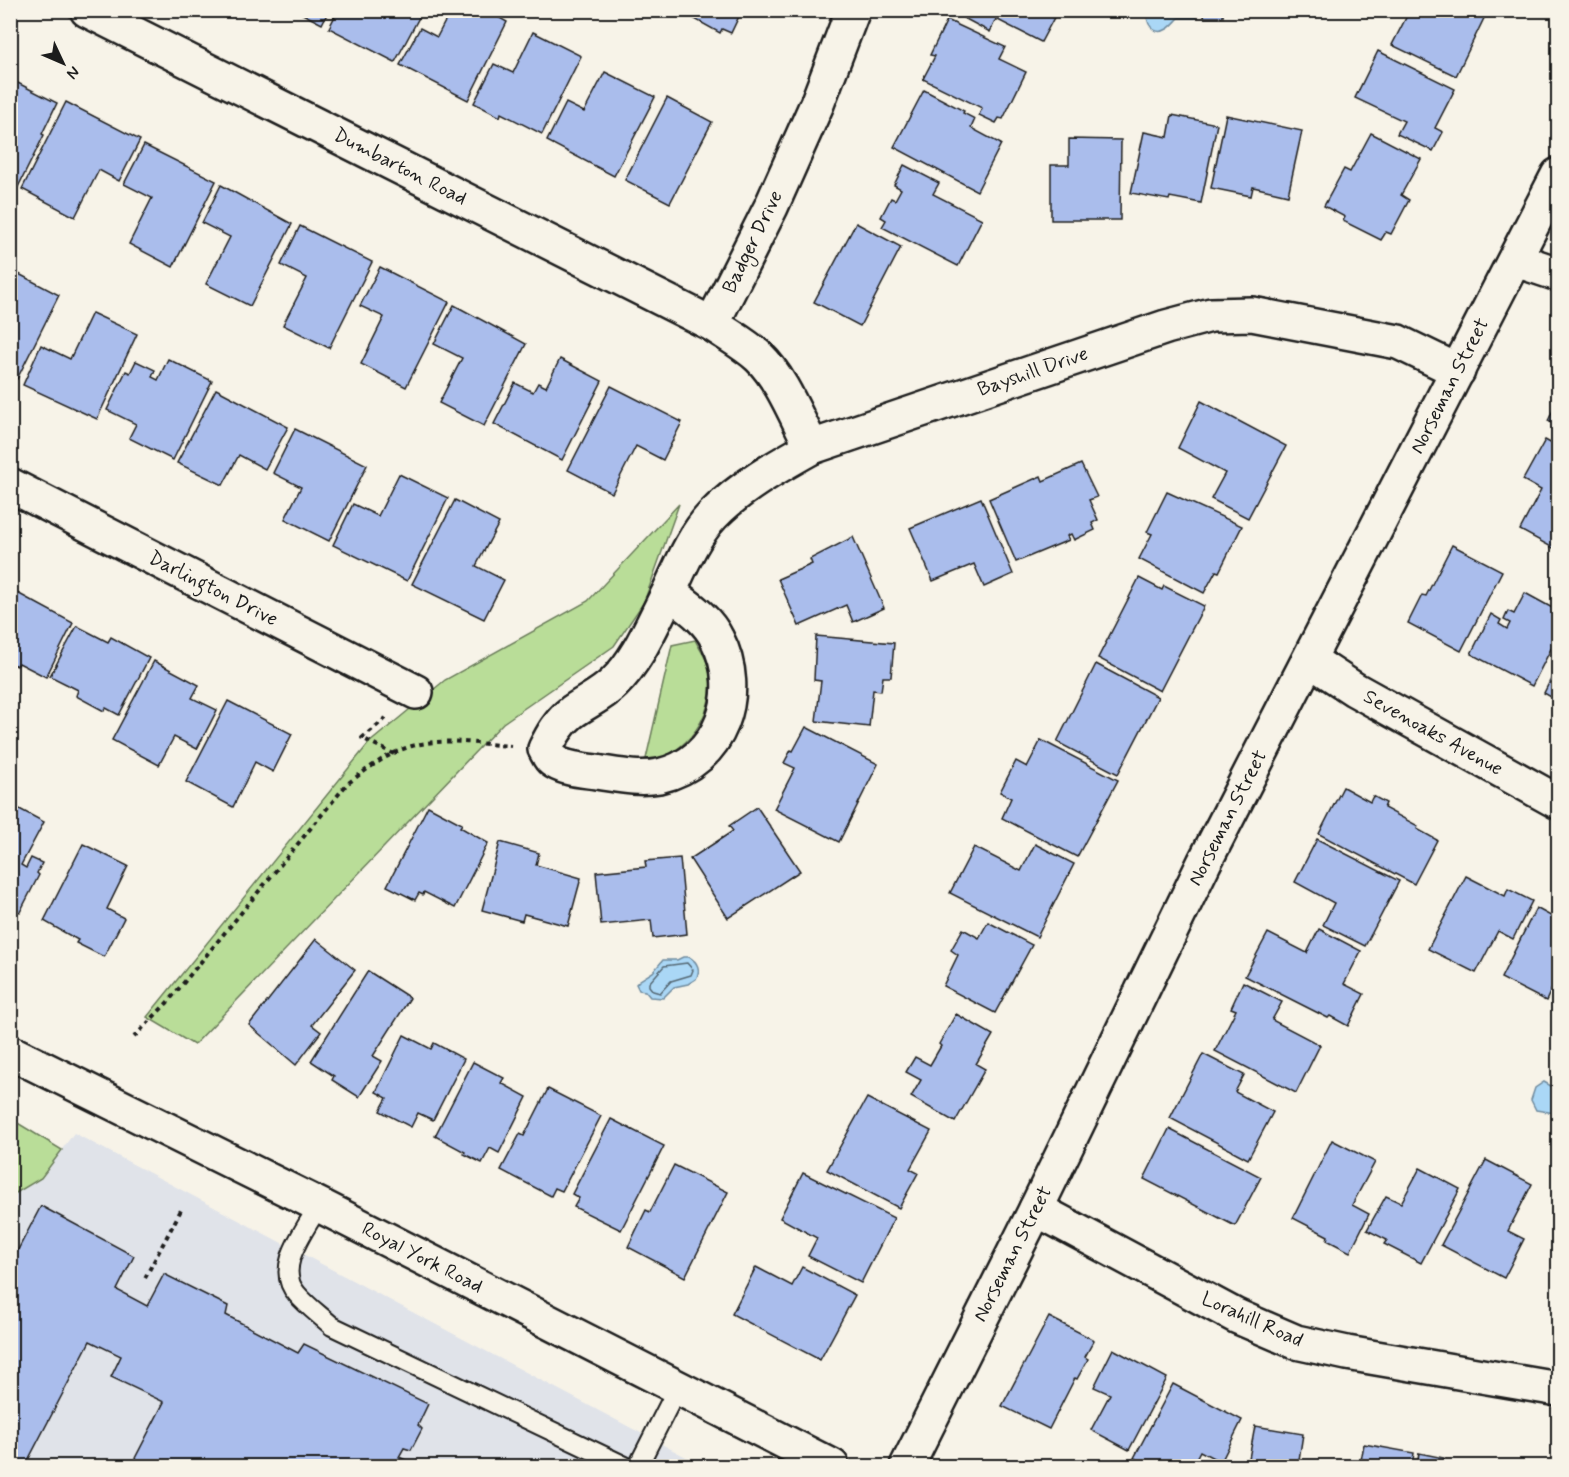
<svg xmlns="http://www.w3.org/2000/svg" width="1569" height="1477" font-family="Mynerve,sans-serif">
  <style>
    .built { fill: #e0e3e9 }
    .green { fill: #b9dd98; stroke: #6a7c5a; stroke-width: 1.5 }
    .water { fill: #aad7f6; stroke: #718c9f; stroke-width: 1.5 }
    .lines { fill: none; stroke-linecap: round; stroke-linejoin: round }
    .shore { stroke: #556773; stroke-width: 1.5 }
    .building { fill: #aabdec; stroke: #1c1c1c; stroke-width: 1.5 }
    .service-casing { stroke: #1c1c1c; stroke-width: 22 }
    .minor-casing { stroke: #1c1c1c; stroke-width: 38 }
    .tertiary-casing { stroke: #1c1c1c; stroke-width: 38 }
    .secondary-casing { stroke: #1c1c1c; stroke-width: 38 }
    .path { stroke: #1c1c1c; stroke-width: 4; stroke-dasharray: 4.5 4.5; stroke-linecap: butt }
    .service { stroke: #f7f3e8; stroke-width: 18 }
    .minor { stroke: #f7f3e8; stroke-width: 33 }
    .tertiary { stroke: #f7f3e8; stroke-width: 33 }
    .secondary { stroke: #f7f3e8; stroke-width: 33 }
    .labels { text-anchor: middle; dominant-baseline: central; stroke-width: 4.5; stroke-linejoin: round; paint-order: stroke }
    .street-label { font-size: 20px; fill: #1c1c1c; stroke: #f7f3e8 }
  </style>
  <rect width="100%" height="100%" fill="#f7f3e8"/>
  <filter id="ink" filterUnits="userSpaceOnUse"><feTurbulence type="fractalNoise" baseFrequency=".0167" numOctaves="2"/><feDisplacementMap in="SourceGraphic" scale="12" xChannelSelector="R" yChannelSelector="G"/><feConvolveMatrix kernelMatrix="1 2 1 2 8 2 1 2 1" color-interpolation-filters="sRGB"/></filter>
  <g filter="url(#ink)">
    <path class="built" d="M74 1133 703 1466H11L10 1196 41 1178Z"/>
    <g class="green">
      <path d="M679 504 644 602 614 646 503 723 194 1045 147 1017 369 743 445 680 588 601Z"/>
      <path d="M695 640C699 648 706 657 708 665 717 699 701 735 671 753 664 758 653 760 645 763L672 645Z"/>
      <path d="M11 1119 62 1150 41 1178 11 1196Z"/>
    </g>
    <g class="water">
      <path d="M1148 11V10L1200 11 1196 18H1179C1175 22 1171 27 1167 29 1154 37 1144 22 1148 11Z"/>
      <path d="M683 957H689C698 962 701 970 696 979L688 984 674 987 663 998 650 997 645 991 639 990 636 984 640 980 653 972 663 960H677Z"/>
      <path d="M1544 1082 1558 1090V1116L1555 1113 1536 1110 1531 1100 1535 1088Z"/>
    </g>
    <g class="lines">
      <path class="shore" d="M687 963 693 970 691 975 671 981 660 993 653 991 649 986V983L664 966Z"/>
    </g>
    <g class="building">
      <path d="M295 10H329L322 24Z"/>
      <path d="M338 10H423L395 62 329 28Z"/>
      <path d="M451 10H486L507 22 468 100 400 65 420 28 437 37Z"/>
      <path d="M693 10H742L731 33 722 29 720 33 691 17Z"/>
      <path d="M949 10H1058L1041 42 996 19 990 32Z"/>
      <path d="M1205 10H1223V17H1204Z"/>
      <path d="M1410 10H1488L1456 76 1392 45Z"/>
      <path d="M947 20 1005 47 999 59 1026 72 1003 119 999 118 996 123 979 115 982 108 923 79 935 56 930 55Z"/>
      <path d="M533 32 581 56 542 134 501 113 500 117 474 103 494 64 513 73Z"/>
      <path d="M1378 51 1455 89 1435 128 1443 132 1433 151 1397 134 1404 121 1355 98Z"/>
      <path d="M605 72 655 97 614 176 547 141 566 103 584 112Z"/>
      <path d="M10 79 57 103 42 134 44 135 17 189 10 186Z"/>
      <path d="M924 90 964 111 963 113 975 119 971 128 1001 144 977 191 894 147Z"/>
      <path d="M667 98 712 122 670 203 625 180Z"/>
      <path d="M66 102 140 140 119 181 99 170 75 217 22 189Z"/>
      <path d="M1172 115 1217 124 1201 203 1170 197 1169 200 1131 193 1144 132 1168 137Z"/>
      <path d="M1226 115 1302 131 1288 195 1253 187 1251 196 1211 188Z"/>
      <path d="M1371 133 1421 159 1401 195 1409 200 1391 234 1386 232 1381 240 1343 221 1345 217 1324 206 1344 169 1350 172Z"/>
      <path d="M1069 139 1121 140 1120 220H1051V165H1069Z"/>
      <path d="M144 145 216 181 173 267 129 244 152 198 124 184Z"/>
      <path d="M904 165 939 183 933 194 982 219 958 266 882 227 886 220 881 217 891 198 895 200 901 189 894 185Z"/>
      <path d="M221 185 292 224 250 306 206 284 230 237 202 223Z"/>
      <path d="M856 223 901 247 860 326 814 302Z"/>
      <path d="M300 226 372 262 329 348 283 325 307 278 281 265Z"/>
      <path d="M380 267 449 302 406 387 361 364 384 317 360 306Z"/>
      <path d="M15 272 59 295 17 379 10 376V280Z"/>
      <path d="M454 305 526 344 484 426 439 403 462 358 434 344Z"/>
      <path d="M92 313 137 334 97 419 23 385 41 345 70 359Z"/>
      <path d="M168 359 212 381 173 460 129 438 136 424 107 410 126 371 130 373 136 361 155 370 152 377 158 380Z"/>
      <path d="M560 359 602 381 562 460 494 424 515 383 533 392 538 383 546 387Z"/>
      <path d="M611 386 682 422 663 460 636 446 612 493 568 470Z"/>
      <path d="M216 389 288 427 265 469 239 455 223 485 177 463Z"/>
      <path d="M1558 400V426L1548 421Z"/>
      <path d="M1201 401 1286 446 1248 518 1211 499 1225 473 1178 448Z"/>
      <path d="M295 429 367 465 329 541 285 519 301 487 273 473Z"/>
      <path d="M1545 440 1558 447V542L1555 549 1520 530 1541 490 1523 480Z"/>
      <path d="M1081 464 1097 497 1089 500 1098 520 1092 523 1095 530 1074 540 1071 534 1067 536 1069 540 1016 562 989 499 1041 476 1043 481Z"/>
      <path d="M399 474 448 498 407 581 333 545 353 504 378 516Z"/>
      <path d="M1167 492 1242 526 1219 572 1216 571 1204 593 1139 559 1152 534 1147 532Z"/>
      <path d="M981 498 1013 574 984 587 974 564 933 581 910 528Z"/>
      <path d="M455 500 499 523 476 566 504 580 484 619 412 584Z"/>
      <path d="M853 537 884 608 853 622 846 605 799 626 778 579 812 564 810 559Z"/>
      <path d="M1452 545 1502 571 1461 651 1408 623 1422 595 1426 596Z"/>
      <path d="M1139 578 1162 590 1164 586 1204 606 1160 691 1098 658Z"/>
      <path d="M10 589 73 623 46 677 19 663 17 666 10 663Z"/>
      <path d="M1525 593 1558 611V635L1532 686 1471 654 1491 614 1501 620 1499 624 1507 629 1510 623 1504 620 1508 611 1514 614Z"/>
      <path d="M77 626 108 642 111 637 149 658 119 715 106 708 104 711 76 696 78 690 50 676Z"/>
      <path d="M816 636 894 643 891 677H883L881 691 873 690 869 727 816 721 821 681 814 680Z"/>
      <path d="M154 661 199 685 192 698 217 710 197 749 174 737 159 765 112 740Z"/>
      <path d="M1096 664 1158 697 1118 774 1057 742Z"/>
      <path d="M1558 665V701L1544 693Z"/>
      <path d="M228 701 292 734 273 772 255 762 233 807 186 782Z"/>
      <path d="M806 727 878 764 839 842 774 809 795 768 784 763 791 750 793 751Z"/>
      <path d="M1041 740 1118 780 1077 857 1002 818 1011 798 1000 792 1016 761 1027 767Z"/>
      <path d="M1343 787 1370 802 1373 796 1386 803 1384 808 1418 826 1417 829 1437 840 1414 884 1319 834Z"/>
      <path d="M10 804 44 822 21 865 26 868 31 858 42 863 37 873 39 875 20 912 10 907Z"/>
      <path d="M428 806 462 824 460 827 488 843 455 908 424 892 423 895 419 893 415 900 387 886Z"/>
      <path d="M757 807 800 871 728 918 690 859 733 831 729 826Z"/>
      <path d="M1317 839 1399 881 1365 946 1323 925 1334 903 1295 882Z"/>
      <path d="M500 842 539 853 536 865 581 878 568 926 524 914 522 921 482 910Z"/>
      <path d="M83 844 128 866 107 909 124 918 104 957 76 943 78 940 44 921Z"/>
      <path d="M1035 844 1074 864 1037 937 950 893 974 847 1021 871Z"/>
      <path d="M680 858 687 934 653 938 651 920 601 925 596 872 646 867 645 861Z"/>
      <path d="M1466 876 1505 896 1508 889 1532 901 1513 939 1498 931 1476 973 1428 949Z"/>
      <path d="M1536 908 1556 919 1558 918V975L1546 1001 1501 978Z"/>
      <path d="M988 922 1032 945 995 1013 943 986 958 955 951 950 963 929 979 938Z"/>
      <path d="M1319 929 1361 951 1344 984 1364 994 1348 1026 1330 1016 1328 1018 1245 976 1268 933 1307 953Z"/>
      <path d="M316 939 355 970 312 1025 321 1032 296 1065 249 1025Z"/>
      <path d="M368 971 410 998 373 1056 382 1061 359 1097 332 1080 334 1076 311 1061Z"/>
      <path d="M1243 982 1282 1002 1272 1020 1320 1045 1296 1093 1215 1051 1236 1010 1231 1008Z"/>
      <path d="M956 1014 993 1035 976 1064 985 1069 955 1122 911 1097 921 1080 906 1072 915 1057 930 1065 941 1046 939 1044Z"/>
      <path d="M404 1035 431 1049 434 1043 464 1059 433 1120 418 1113 411 1127 380 1111 387 1098 376 1092Z"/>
      <path d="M1203 1054 1244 1075 1235 1092 1273 1112 1248 1159 1170 1118Z"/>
      <path d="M473 1062 504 1078 501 1083 527 1097 499 1153 490 1148 482 1163 464 1154 465 1152 435 1136Z"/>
      <path d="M548 1089 601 1116 562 1191 555 1188 551 1196 501 1170 520 1134 524 1136Z"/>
      <path d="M867 1098 931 1131 910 1169 918 1173 899 1208 827 1170Z"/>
      <path d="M611 1119 664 1146 621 1230 574 1207 579 1198 572 1194Z"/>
      <path d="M1169 1129 1261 1177 1235 1226 1144 1179Z"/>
      <path d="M1332 1140 1375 1162 1352 1205 1369 1214 1350 1252 1327 1240 1328 1236 1293 1218Z"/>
      <path d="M1486 1160 1532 1184 1508 1231 1524 1239 1504 1278 1441 1245Z"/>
      <path d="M674 1165 728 1192 685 1277 628 1247 646 1210 650 1212Z"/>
      <path d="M1420 1168 1460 1189 1421 1263 1384 1244 1387 1240 1367 1230 1386 1196 1401 1203Z"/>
      <path d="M803 1173 894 1218 861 1283 808 1256 817 1238 780 1218Z"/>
      <path d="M41 1206 134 1256 117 1290 147 1306 164 1274 228 1306 226 1315 298 1353 304 1344 428 1404 418 1425 422 1429 411 1450 404 1448 399 1457 412 1463 411 1466H131L164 1402 111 1377 121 1356 90 1341 25 1466H10V1265Z"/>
      <path d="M756 1267 792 1286 802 1267 855 1295 820 1360 732 1314Z"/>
      <path d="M1049 1317 1094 1340 1085 1357 1088 1359 1077 1379 1075 1378 1049 1429 1002 1406Z"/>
      <path d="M1113 1349 1167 1378 1129 1450 1091 1430 1110 1394 1094 1387Z"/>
      <path d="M1173 1384 1242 1420 1221 1462 1200 1451 1192 1466H1149L1134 1458Z"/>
      <path d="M1255 1426 1303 1434 1298 1466H1240L1241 1463 1248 1464Z"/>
      <path d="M1364 1444 1414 1453 1412 1466H1360Z"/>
      <path d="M1419 1453 1444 1458 1443 1466H1417Z"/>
    </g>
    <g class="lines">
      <defs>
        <g id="service">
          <path d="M319 1205C306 1229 273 1268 297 1294 307 1306 320 1315 332 1326L625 1466"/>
          <path d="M638 1466 677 1389"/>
        </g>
        <g id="minor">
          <path d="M87 10 712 324C728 335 745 344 759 357 782 379 797 419 812 447"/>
          <path d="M1516 260 1558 274"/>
          <path d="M712 324 771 207 817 104 853 10"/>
          <path d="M10 485 416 692"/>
          <path d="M669 592C653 622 639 659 614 683 602 695 586 702 572 712 559 722 552 735 545 749 547 752 549 758 552 760 563 769 583 770 596 772 617 775 638 780 659 776 722 762 745 692 717 639 707 618 686 605 669 592 681 566 693 536 713 515 740 487 778 466 812 447L1166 327 1211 315 1252 314 1398 342 1458 371"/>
          <path d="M1310 660 1354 689 1558 802"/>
          <path d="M1036 1209 1236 1316 1296 1342 1347 1353 1558 1389"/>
        </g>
        <path id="tertiary" d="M907 1466 1036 1209 1204 863 1558 175"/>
        <path id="secondary" d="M10 1052 319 1205 832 1466"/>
      </defs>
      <use href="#service" class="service-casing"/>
      <use href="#minor" class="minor-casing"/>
      <use href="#tertiary" class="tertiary-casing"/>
      <use href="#secondary" class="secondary-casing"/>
      <g class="path">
        <path d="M386 718 362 738 394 754"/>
        <path d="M134 1037 167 1003 347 784C367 769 388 753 412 746 444 737 479 744 511 746"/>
        <path d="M145 1278 181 1210"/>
      </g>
      <use href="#service" class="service"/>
      <use href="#minor" class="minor"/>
      <use href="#tertiary" class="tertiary"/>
      <use href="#secondary" class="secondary"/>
    </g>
  </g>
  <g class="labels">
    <g class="street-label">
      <text transform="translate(400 167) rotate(27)">Dumbarton Road</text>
      <text transform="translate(753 242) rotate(-64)">Badger Drive</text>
      <text transform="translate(1033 372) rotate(-19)">Bayshill Drive</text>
      <text transform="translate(1450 386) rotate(-63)">Norseman Street</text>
      <text transform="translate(213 589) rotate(27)">Darlington Drive</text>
      <text transform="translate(1433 733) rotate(29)">Sevenoaks Avenue</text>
      <text transform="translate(1228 818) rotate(-63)">Norseman Street</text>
      <text transform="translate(1013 1254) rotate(-63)">Norseman Street</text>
      <text transform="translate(422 1258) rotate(27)">Royal York Road</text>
      <text transform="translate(1252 1320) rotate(24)">Lorahill Road</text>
    </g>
  </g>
  <rect width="1569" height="1477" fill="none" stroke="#f7f3e8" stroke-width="36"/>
  <rect x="18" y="18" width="1533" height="1441" fill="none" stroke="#1c1c1c" stroke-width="2" filter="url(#ink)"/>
  <g transform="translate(63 63) rotate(134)" stroke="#f7f3e8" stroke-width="4.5" paint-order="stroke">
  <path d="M0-4.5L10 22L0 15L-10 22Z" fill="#1c1c1c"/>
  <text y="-9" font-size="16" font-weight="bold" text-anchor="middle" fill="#1c1c1c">N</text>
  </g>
</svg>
